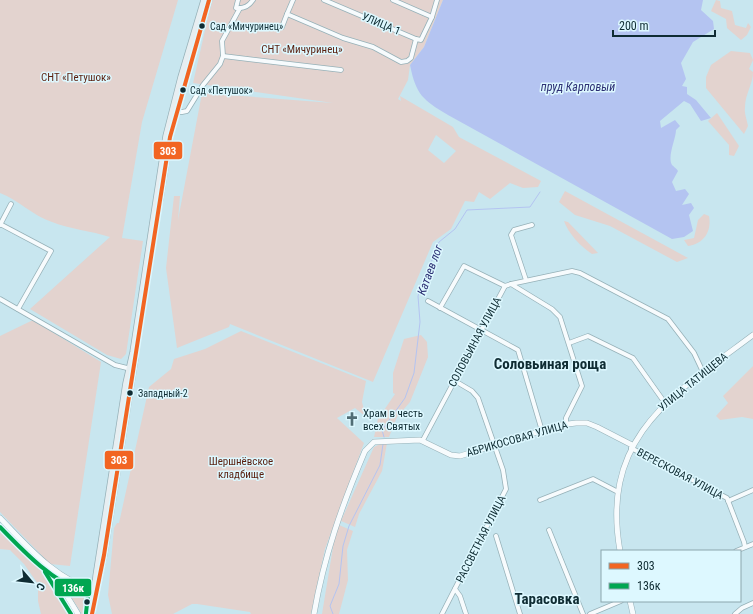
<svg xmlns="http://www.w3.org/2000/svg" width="753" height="614" font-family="'Roboto Condensed',sans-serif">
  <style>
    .green { fill: #e3d3cf; fill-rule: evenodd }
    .water { fill: #b4c4f1 }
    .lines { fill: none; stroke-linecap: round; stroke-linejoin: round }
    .stream { stroke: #b4c4f1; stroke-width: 1 }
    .minor-casing { stroke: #96b1b8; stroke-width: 5.5 }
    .tertiary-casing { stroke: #96b1b8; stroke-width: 6 }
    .secondary-casing { stroke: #96b1b8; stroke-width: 7 }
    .minor { stroke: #f7fbfd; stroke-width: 4 }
    .tertiary { stroke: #f7fbfd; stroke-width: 5 }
    .secondary { stroke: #e7eef1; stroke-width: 5.5 }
    .bus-1-casing { stroke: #ddf8ff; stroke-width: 7 }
    .bus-2-casing { stroke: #ddf8ff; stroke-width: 7 }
    .bus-1 { stroke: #f26522; stroke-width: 4 }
    .bus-2 { stroke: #00a651; stroke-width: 4 }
    .bus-dot { fill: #0f2c33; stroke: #ddf8ff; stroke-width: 1.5 }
    .labels { text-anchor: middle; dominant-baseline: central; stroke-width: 3; stroke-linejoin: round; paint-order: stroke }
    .bus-label { font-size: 10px; fill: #0f2c33; stroke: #ddf8ff; text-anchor: start }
    .street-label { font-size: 11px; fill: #0f2c33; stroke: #ddf8ff }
    .park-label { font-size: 11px; fill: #5a1e0d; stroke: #ddf8ff }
    .poi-label { font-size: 11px; fill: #0f2c33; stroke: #ddf8ff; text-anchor: start }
    .water-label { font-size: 12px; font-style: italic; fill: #2c2f74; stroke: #ddf8ff }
    .district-label { font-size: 15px; font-weight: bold; fill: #0f2c33; stroke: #ddf8ff }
    .line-badge { stroke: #ddf8ff; stroke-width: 1.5 }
    .badge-label { font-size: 11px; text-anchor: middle; font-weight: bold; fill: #fff }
  </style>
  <rect width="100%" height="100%" fill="#c8e6ef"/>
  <g class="green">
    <path d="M0 0H178L142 122 122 238 143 241 126 354 121 359 107 355 30 309 110 237C91 231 70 229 52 222 33 216 19 200 0 193Z"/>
    <path d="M212 0H443L424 47 410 65 408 80 398 99 401 101 400 96 453 127 459 137 541 181 538 187 523 188 510 183 490 199 479 192 474 202 465 201 451 229 433 242 373 382 230 324 229 327 177 348 166 268 174 196H180L178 220 202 93 333 103 193 83ZM436 135 456 151 444 163 428 150Z"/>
    <path d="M716 0 720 1 721 8 732 11 735 25 746 28 748 23 751 27 747 35 741 40 727 28 726 19 711 11Z"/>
    <path d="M731 51 750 53 753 60 749 69 753 72C753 84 745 94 745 107 744 113 747 120 748 126L744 134 706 88V77L711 65Z"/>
    <path d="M717 113 739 146 734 156 729 155V145L708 121Z"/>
    <path d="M565 191 688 258 677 262 610 226 575 215 559 202Z"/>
    <path d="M704 214 709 216C712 231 704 244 688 246L684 240 694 238 698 220Z"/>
    <path d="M564 221 568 222 598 253 592 254C581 247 568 233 564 221Z"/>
    <path d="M33 320 101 362 70 566 50 564 0 512V336Z"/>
    <path d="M241 331 366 381 362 402 366 417 355 408 337 418 364 443 325 549 311 614H251L250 612 197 604H192L173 614H112L108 595 114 528 117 523H119L149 387 171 369 174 359 205 349Z"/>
    <path d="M421 335 427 342 428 357 410 402 397 417 389 437H374L378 419 395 394 393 393V373L404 339Z"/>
    <path d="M753 366V419L742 417 720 420 716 416 728 403 723 396Z"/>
    <path d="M387 443 382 471 359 514 355 527 341 521 374 447 380 444Z"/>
    <path d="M0 524 41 567 72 614H41L38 601V584L24 564 10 550 0 549Z"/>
    <path d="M339 525 353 531 347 550 348 580 339 614H322L335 535Z"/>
    <path d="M57 575 82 589 86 595 84 614H82Z"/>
  </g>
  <path class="water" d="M443 0H703L701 10 713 21 714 29 693 42 681 63 686 79 682 86 687 87V94L696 100 711 118 701 121 690 104 684 101 660 121 661 128 675 120 680 126 676 130C676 139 667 156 672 165 674 167 676 168 678 171L672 182 676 191 685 189 689 194 682 205 691 203 694 208 689 215 693 231 684 237 672 239 448 115C423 100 416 95 410 65L424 47Z"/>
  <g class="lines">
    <g class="stream">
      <path d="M384 437 382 430 405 398 414 373 420 322 418 296 439 242 455 229 467 210 530 207 540 192"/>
      <path d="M333 614 330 606 339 584 343 546 349 526 380 465 383 444"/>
    </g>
    <defs>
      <g id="minor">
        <path d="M238 0 236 8C243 9 249 6 253 0"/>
        <path d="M293 0 287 14 343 38 373 47 401 62 407 61 411 58 416 39 421 40 432 17 437 0"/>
        <path d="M324 0 416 39"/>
        <path d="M393 0 432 17"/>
        <path d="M282 27 287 14"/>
        <path d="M223 56 341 70"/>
        <path d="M176 112H182L187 111 203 85 220 64 223 56 222 41 240 8"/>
        <path d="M0 224 51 251 18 309"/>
        <path d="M0 225 11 204"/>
        <path d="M526 280 511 235 514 230 532 225"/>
        <path d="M511 284 552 309 560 317 582 386 566 418V424"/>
        <path d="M0 299 115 365 131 369"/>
        <path d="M428 301 518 350 542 431"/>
        <path d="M440 308 464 266 505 286"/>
        <path d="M569 343 588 336 633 358 665 403"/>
        <path d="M423 440 505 286 511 284 572 271 580 273 668 319 694 353 703 372"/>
        <path d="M631 448 727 498 744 542 745 547"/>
        <path d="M540 500 593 479 618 492"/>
        <path d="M728 501 753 490"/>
        <path d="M549 530 583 614"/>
        <path d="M496 536 520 614"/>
        <path d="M736 551 753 544"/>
        <path d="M455 589 460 596 466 614"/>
        <path d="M442 614 506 489 503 470 478 398 472 391 455 381"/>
        <path d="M590 614 621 601"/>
        <path d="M735 614 742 608 753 603"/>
      </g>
      <g id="tertiary">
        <path d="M0 518C28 547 55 579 95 591"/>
        <path d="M620 551C600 436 673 395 753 335"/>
        <path d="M50 568 78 614"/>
        <path d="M630 601 633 614"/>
        <path d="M314 614C324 556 342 505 365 451L374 442 420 440 451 455 460 456 560 425 576 423H587L597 427 632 445"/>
      </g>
      <g id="secondary">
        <path d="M180 98 209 0"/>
        <path d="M160 200 169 143"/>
        <path d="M97 585 104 555 135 359"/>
        <path d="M92 614 96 576 126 383 133 352 166 136 181 77 204 0"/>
      </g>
    </defs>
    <use href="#minor" class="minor-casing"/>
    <use href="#tertiary" class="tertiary-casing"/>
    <use href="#secondary" class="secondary-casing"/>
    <use href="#minor" class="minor"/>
    <use href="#tertiary" class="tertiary"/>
    <use href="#secondary" class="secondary"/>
    <defs>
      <path id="bus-1" d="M92 614 104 555 170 137 209 0"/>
      <g id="bus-2">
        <path d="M0 527C26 554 52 581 88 595L86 613"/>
        <path d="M45 572 71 614"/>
      </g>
    </defs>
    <use href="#bus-1" class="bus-1-casing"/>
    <use href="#bus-2" class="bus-2-casing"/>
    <use href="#bus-1" class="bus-1"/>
    <use href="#bus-2" class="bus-2"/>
  </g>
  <defs>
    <symbol id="church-bare" viewBox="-9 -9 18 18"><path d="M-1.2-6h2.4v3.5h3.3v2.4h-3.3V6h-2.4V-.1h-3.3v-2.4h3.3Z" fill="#506d75" stroke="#ddf8ff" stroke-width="2.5" paint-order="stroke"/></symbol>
  </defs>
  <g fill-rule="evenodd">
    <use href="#church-bare" x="342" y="409" width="20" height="20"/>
  </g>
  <g class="bus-dot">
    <circle cx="202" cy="26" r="3.5"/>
    <circle cx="183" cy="90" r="3.5"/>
    <circle cx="130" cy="393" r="3.5"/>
    <circle cx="87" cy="602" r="3.5"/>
  </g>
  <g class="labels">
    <g class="bus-label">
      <text x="210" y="26">Сад «Мичуринец»</text>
      <text x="190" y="90">Сад «Петушок»</text>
      <text x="138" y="393">Западный-2</text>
    </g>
    <g class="street-label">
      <text transform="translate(381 24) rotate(23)">УЛИЦА 1</text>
      <text transform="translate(475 342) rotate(-62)">СОЛОВЬИНАЯ УЛИЦА</text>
      <text transform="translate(693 382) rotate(-39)">УЛИЦА ТАТИЩЕВА</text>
      <text transform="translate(517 439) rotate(-16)">АБРИКОСОВАЯ УЛИЦА</text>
      <text transform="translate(680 474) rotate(28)">ВЕРЕСКОВАЯ УЛИЦА</text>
      <text transform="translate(481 539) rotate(-63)">РАССВЕТНАЯ УЛИЦА</text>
    </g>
    <g class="park-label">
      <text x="302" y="49">СНТ «Мичуринец»</text>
      <text x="76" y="77">СНТ «Петушок»</text>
      <text x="241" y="461">Шершнёвское<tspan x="241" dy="13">кладбище</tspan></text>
    </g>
    <g class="poi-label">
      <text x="363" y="413">Храм в честь<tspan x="363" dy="13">всех Святых</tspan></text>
    </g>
    <g class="water-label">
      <text x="578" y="87">пруд Карповый</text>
      <text transform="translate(430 270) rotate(-70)">Катаев лог</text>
    </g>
    <g class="district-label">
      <text x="550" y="364">Соловьиная роща</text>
      <text x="547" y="599">Тарасовка</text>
    </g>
  </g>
  <g class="line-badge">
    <rect x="153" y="141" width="30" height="19" rx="4" fill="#f26522"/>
    <rect x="104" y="450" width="30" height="20" rx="4" fill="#f26522"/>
    <rect x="54" y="578" width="38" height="19" rx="4" fill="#00a651"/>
  </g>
  <g class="badge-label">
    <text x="168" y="155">303</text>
    <text x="119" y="464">303</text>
    <text x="73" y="592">136к</text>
  </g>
  <rect x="601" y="550" width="140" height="52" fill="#ddf8ff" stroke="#8ba6ad"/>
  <rect x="609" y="563" width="20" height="6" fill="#f26522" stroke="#8ba6ad"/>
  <text x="637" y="570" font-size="12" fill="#0f2c33">303</text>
  <rect x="609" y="583" width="20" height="6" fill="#00a651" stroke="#8ba6ad"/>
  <text x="637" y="590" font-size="12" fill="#0f2c33">136к</text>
  <g transform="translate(32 582) rotate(118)" stroke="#ddf8ff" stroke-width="3" paint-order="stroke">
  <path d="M0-3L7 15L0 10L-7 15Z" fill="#0f2c33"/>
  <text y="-6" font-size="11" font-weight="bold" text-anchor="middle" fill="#0f2c33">С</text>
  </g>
  <path d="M613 30v6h102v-6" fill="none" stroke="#0f2c33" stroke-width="2"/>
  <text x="619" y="30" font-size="12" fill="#0f2c33" stroke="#ddf8ff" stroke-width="3" paint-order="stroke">200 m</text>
</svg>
